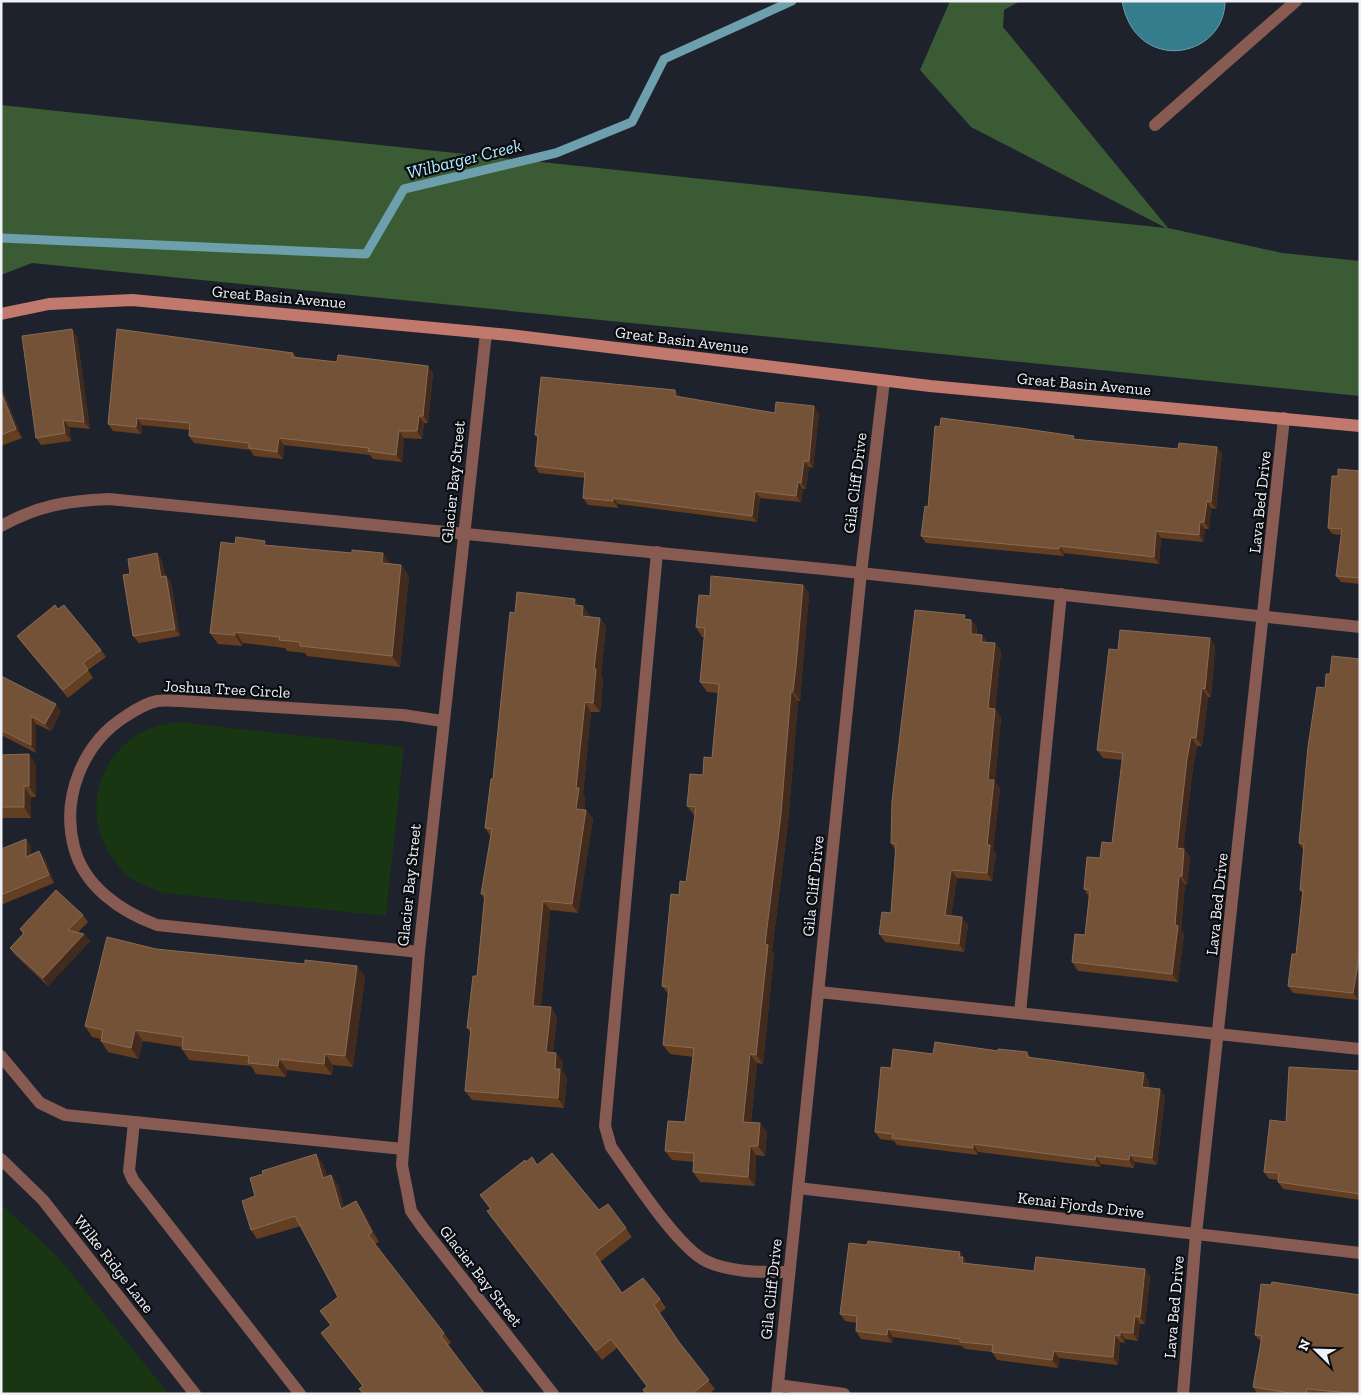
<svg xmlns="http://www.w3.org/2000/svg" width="1361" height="1395" font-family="'Zilla Slab',serif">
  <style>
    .green { fill: #183612 }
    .forest { fill: #3a5b33 }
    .water { fill: #357c8d; stroke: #6d9fad }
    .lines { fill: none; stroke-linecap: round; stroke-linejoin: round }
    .stream { stroke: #6d9fad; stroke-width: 9 }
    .lane { stroke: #875a52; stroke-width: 12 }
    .street { stroke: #875a52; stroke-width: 12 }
    .secondary { stroke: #c0796c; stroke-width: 12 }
    .wall { fill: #643e21 }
    .shaded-wall { fill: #422b1c }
    .building { fill: #735238; stroke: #876b56 }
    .labels { text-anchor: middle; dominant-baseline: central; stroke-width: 4.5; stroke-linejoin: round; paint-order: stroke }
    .street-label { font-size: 16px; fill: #eff1f8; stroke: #0a0c10 }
    .water-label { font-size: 18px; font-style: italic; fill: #b3eefd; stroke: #0a0c10 }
  </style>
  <rect width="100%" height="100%" fill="#1e222c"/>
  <g class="green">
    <path d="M178 722 404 747 386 916 164 893C151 888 138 883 126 875 121 870 117 863 112 857 80 813 99 751 148 729 157 725 168 724 178 722Z"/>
    <path d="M1 1204 57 1256 169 1394H1Z"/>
  </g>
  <path class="forest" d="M950 1H1020L1004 10 1003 27 1168 228 1282 253 1360 261V396L32 263 1 275V105L1166 228 971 127 920 70Z"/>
  <path class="water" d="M1122 1H1225C1225 59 1135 75 1122 1Z"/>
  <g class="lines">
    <path class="stream" d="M1 238 366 254 404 189 556 153 632 122 664 59 792 1"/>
    <g class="lane">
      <path d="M1155 125 1296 1"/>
      <path d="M1 526C39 505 67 501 109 499L833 570 1360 627"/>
      <path d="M657 552 605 1126 611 1147C631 1175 678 1248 706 1261 731 1273 762 1272 789 1272"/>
      <path d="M819 992 1360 1049"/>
      <path d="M1020 1013 1061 594"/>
      <path d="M1 1056 40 1103 65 1115 403 1149"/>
      <path d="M134 1122 129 1171 133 1180 300 1394"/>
      <path d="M778 1385 844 1394"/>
    </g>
    <g class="street">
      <path d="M486 333 419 952 402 1165 411 1211 423 1228 553 1394"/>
      <path d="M419 952 157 925C122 912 84 887 74 847 61 797 83 743 126 716 135 710 147 703 157 701 164 700 173 701 180 701L403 715 442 721"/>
      <path d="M1 1159 43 1200 195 1394"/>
      <path d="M798 1188 1360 1253"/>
      <path d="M777 1394 861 573 884 381"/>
      <path d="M1183 1394 1196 1234 1284 418"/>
    </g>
    <path class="secondary" d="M1 314 49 304 132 300 509 335 930 386 1360 426"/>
  </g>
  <g class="wall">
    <path d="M77 336 90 429 69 427 71 441 41 445 36 438Z"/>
    <path d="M293 353 296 357 337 362 428 366 433 373 428 423H424L422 439 404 438 402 462 373 459 370 455 284 445 283 459 254 456 250 450 194 443 189 436 190 430 142 425 141 434 113 431 108 424Z"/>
    <path d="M1 386 22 438 1 446Z"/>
    <path d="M675 390 680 397 775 413H819L813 468 809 467 806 489H803L801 502 760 498 757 522 618 504V508L588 505 583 498 585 478 539 473 535 466 538 439 535 435Z"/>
    <path d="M1076 440 1178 449 1217 447 1222 454 1216 509 1211 508 1209 529H1205L1203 542 1161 538 1159 564 1064 553V556L926 543 921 536Z"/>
    <path d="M1360 471V584L1341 582 1336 576 1341 535 1332 534 1328 528 1338 476Z"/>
    <path d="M235 544 268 545 401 565 409 576 400 667 307 656 305 653 287 651 285 648 243 643 242 646 218 644 210 633Z"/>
    <path d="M157 553 162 561 165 576H166L171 583 180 636 139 643 133 636 130 574Z"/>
    <path d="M803 585 809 594 802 675 800 701H798L788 823 772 951 774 954 763 1064 757 1063 751 1122 767 1132 765 1156 756 1155 755 1186 700 1182 693 1172 694 1162 672 1160 665 1151 685 1122 693 1057 670 1054 663 1045 668 994 662 986 679 895 686 882 695 816 694 815 687 806 703 775 712 758 718 693 707 692 700 682 705 637H702L696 627 710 596Z"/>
    <path d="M580 606H583L590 616V617L600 618 606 627 601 675 603 679 600 712H591L583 794 585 798 584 810H586L593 819 578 913 550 910 541 1006 551 1007 557 1017 553 1052 563 1062 562 1071 567 1078 564 1108 472 1100 465 1091 470 1032 467 1028 477 976 484 898 481 894 491 837 485 828 493 779 515 613Z"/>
    <path d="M58 609 101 650 106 657 88 670 93 678 68 698 22 643 17 636Z"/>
    <path d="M968 619 971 620 977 628V634L982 635 987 642 995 643 1001 651 995 709 1001 717 995 781 1000 789 993 849 996 854 992 881 957 878 951 916 968 925 964 952 885 942 879 934 891 913 896 851 891 843Z"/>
    <path d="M1210 638 1215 647 1211 697H1208L1202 746H1197L1193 767 1183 848 1190 857 1187 885 1185 884 1181 930 1184 934 1178 982 1078 971 1072 962 1085 935 1089 897 1084 889 1100 858 1112 843 1122 760 1103 758 1097 750 1118 650Z"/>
    <path d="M1 676 61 711 51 731 36 724V753L1 735Z"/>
    <path d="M1308 747 1358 1000 1293 993 1288 986 1296 954 1302 893 1300 890 1304 851 1299 843Z"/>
    <path d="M1 755 36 765V797H31V818H1Z"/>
    <path d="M31 846V855L45 859 54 883 1 905V849Z"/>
    <path d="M83 915 88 922 78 932 90 941 48 986 15 955 10 948 23 934 20 929Z"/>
    <path d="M156 949 365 977 353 1067 333 1065 332 1075 287 1070 286 1077 256 1074 251 1066 189 1060 182 1049V1047L143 1041 138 1059 108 1052 101 1041V1039L92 1037 85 1026Z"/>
    <path d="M998 1051 1027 1052 1031 1058 1144 1073 1149 1081 1148 1088 1165 1096 1157 1165 1135 1162 1134 1168 1101 1164 1100 1167 978 1152V1155L897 1145 894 1141 880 1139 875 1132 891 1068 933 1054Z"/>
    <path d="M1360 1071V1200L1283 1189 1278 1182V1180L1269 1179 1264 1172 1286 1122Z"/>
    <path d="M526 1162 537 1165 599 1210 626 1228 632 1237 600 1262 622 1293 660 1299 666 1308 660 1313 680 1344 715 1389 709 1394H646L647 1387 617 1348 602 1360 493 1220 487 1211 490 1209 480 1195Z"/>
    <path d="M323 1164 327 1177 331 1175 338 1185 344 1207 356 1201 363 1211 379 1242 375 1244 444 1333 451 1343 448 1345 485 1394H363L359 1389 362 1386 321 1333 330 1325 320 1311 338 1297 301 1226 257 1239 251 1230 255 1196Z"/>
    <path d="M867 1245 960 1252 967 1263 1034 1271 1145 1269 1150 1277 1145 1324H1140L1138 1341 1125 1339V1343L1120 1342 1118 1365 1059 1358 1058 1368 997 1360 992 1352 965 1349 962 1346 893 1337 892 1343 861 1339 856 1331 857 1323 845 1321 840 1314Z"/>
    <path d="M1360 1295V1394H1258L1253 1387 1261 1342 1255 1335Z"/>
  </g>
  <g class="shaded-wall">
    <path d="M72 329 77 336 90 429 84 422Z"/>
    <path d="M428 366 433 373 428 423 423 416Z"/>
    <path d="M1 386 22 438 16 429 1 392Z"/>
    <path d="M675 390 680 397 675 396Z"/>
    <path d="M814 406 819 413 813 468 809 461Z"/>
    <path d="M419 416 424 423 422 439 417 431Z"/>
    <path d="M137 418 142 425 141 434 136 427Z"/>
    <path d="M63 420 69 427 71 441 65 433Z"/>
    <path d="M399 431 404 438 402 462 396 455Z"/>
    <path d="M279 438 284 445 283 459 277 452Z"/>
    <path d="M1217 447 1222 454 1216 509 1211 502Z"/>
    <path d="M804 461 809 467 806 489 801 483Z"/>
    <path d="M798 482 803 489 801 502 796 496Z"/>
    <path d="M755 491 760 498 757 522 752 516Z"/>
    <path d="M613 498 618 504V508L613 501Z"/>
    <path d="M1207 501 1211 508 1209 529 1204 522Z"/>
    <path d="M1200 522 1205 529 1203 542 1199 535Z"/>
    <path d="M1156 531 1161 538 1159 564 1154 557Z"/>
    <path d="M1060 546 1064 553V556L1059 549Z"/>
    <path d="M157 553 162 561 166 584 161 577Z"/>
    <path d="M383 553 391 564 382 563Z"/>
    <path d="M401 565 409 576 400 667 392 656Z"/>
    <path d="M166 576 171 583 180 636 175 629Z"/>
    <path d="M803 585 809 594 800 701 793 691Z"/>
    <path d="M575 599 581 609 574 605Z"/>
    <path d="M583 606 590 616 589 625 582 616Z"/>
    <path d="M600 618 606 627 601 675 603 679 600 712 593 703 594 669Z"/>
    <path d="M971 620 977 628 976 642 971 634Z"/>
    <path d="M235 632 243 643 242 646 235 635Z"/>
    <path d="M982 635 987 643 981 642Z"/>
    <path d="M1210 638 1215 647 1211 697 1205 689Z"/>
    <path d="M995 643 1001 651 995 709 1001 717 995 781 1000 789 993 849 996 854 992 881 987 873V845L988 780V708Z"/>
    <path d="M1202 688 1208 697 1202 746 1196 738Z"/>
    <path d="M791 691 798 701 788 823 772 951 774 954 763 1064 756 1055 765 944Z"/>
    <path d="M585 702 591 712 583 794 585 798 583 818 576 809V788Z"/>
    <path d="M56 704 61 711 51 731 45 724Z"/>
    <path d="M31 716 36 724V753L31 745Z"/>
    <path d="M1191 737 1197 746 1193 767 1183 856 1177 848 1187 759Z"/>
    <path d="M29 754 36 765V797L29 786Z"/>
    <path d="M24 786 31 797V818L24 807Z"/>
    <path d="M586 810 593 819 578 913 572 904Z"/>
    <path d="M26 839 31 846V865L26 857Z"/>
    <path d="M1184 849 1190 857 1187 885 1182 876Z"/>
    <path d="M39 851 45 859 54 883 49 875Z"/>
    <path d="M951 870 957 878 950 923 945 915Z"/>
    <path d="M1179 876 1185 884 1181 930 1184 934 1178 982 1172 974 1175 925Z"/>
    <path d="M543 901 550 910 540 1015 533 1006Z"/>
    <path d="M962 917 968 925 964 952 959 944Z"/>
    <path d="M84 934 90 941 48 986 43 978Z"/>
    <path d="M1360 953V991L1358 1000 1353 993Z"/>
    <path d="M357 966 365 977 353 1067 345 1056Z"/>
    <path d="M551 1007 557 1017 552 1061 546 1052Z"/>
    <path d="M135 1030 143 1041 138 1059 131 1048Z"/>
    <path d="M556 1053 563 1062 562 1071 567 1078 564 1108 558 1098 555 1069Z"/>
    <path d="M325 1054 333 1065 332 1075 324 1064Z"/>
    <path d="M750 1054 757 1063 750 1131 743 1122Z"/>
    <path d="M279 1059 287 1070 286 1077 278 1066Z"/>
    <path d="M1144 1073 1149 1081 1147 1095 1142 1087Z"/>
    <path d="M1160 1089 1165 1096 1157 1165 1152 1158Z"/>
    <path d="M760 1123 767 1132 765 1156 758 1146Z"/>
    <path d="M973 1144 978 1152V1155L973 1148Z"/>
    <path d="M750 1146 756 1155 755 1186 748 1177Z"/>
    <path d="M316 1154 323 1164 330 1188 323 1178Z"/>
    <path d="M1130 1155 1135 1162 1134 1168 1129 1160Z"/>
    <path d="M1096 1156 1101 1164 1100 1167 1095 1160Z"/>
    <path d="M331 1175 338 1185 348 1219 341 1209Z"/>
    <path d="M356 1201 363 1211 379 1242 372 1232Z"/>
    <path d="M960 1252 968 1265 967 1270 959 1257Z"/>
    <path d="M1145 1269 1150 1277 1145 1324 1140 1317Z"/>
    <path d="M1135 1316 1140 1324 1138 1341 1133 1333Z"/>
    <path d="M888 1329 893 1337 892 1343 887 1335Z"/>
    <path d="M1120 1332 1125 1339V1343L1120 1336Z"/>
    <path d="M1115 1335 1120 1342 1118 1365 1113 1357Z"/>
    <path d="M1054 1351 1059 1358 1058 1368 1052 1360Z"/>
  </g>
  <g class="building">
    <path d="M72 329 84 422 63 420 65 433 36 438 22 336Z"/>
    <path d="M117 329 293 353 292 357 337 362 338 355 428 366 423 416H419L417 431H399L396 455 368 451 369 448 279 438 277 452 249 448V443L189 436 190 423 137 418 136 427 108 424Z"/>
    <path d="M541 377 675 390V396L775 413 776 402 814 406 809 461H804L801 483 798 482 796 496 755 491 752 516 613 498V501L583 498 585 472 535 466 538 435H535Z"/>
    <path d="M1 392 16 429 1 435Z"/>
    <path d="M941 418 1020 428 1074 436 1073 439 1178 449 1179 443 1217 447 1211 502 1207 501 1204 522H1200L1199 535 1156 531 1154 557 1060 546 1059 549 921 536 925 506 928 507 935 426 940 427Z"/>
    <path d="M1338 469 1360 471V578L1336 576 1342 529 1328 528 1332 476H1338Z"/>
    <path d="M236 537 265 541 264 545 352 553V550L383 553 382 563 401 565 392 656 300 646V642L279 640 280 637 235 632V635L210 633 221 542 235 544Z"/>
    <path d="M157 553 161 577 166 576 175 629 133 636 123 575 130 574 128 559Z"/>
    <path d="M711 576 803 585 796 666 793 691H791L781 814 765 944 768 945 756 1055 750 1054 743 1122 760 1123 758 1146H750L748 1177 693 1172 694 1153 665 1151 668 1121 685 1122 694 1048 663 1045 669 987 662 986 671 894 679 895 680 881 686 882 696 807 687 806 690 774 703 775 704 757 712 758 719 684 700 682 705 628 696 627 699 595 710 596Z"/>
    <path d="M517 592 575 599 574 605 583 606 582 616 600 618 594 669H596L593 703 585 702 576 788H579L576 809 586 810 572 904 543 901 533 1006 551 1007 546 1052 556 1053 555 1069H560L558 1098 465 1091 471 1028H467L473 976H477L485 894H481L492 829 485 828 491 779H493L510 612 515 613Z"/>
    <path d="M55 605 58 609 64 605 101 650 83 663 88 670 63 690 17 636Z"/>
    <path d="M915 610 965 615 964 619 971 620V634L982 635 981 642 995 643 988 708 995 709 988 780H994L987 845H990L987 873 951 870 945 915 962 917 959 944 879 934 882 912 891 913 896 844 891 843 892 801Z"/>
    <path d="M1120 630 1210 638 1205 689 1202 688 1196 738 1191 737 1187 759 1177 848 1184 849 1182 876H1179L1175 925 1178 926 1172 974 1072 962 1075 934 1085 935 1090 890 1084 889 1087 857 1100 858 1102 842 1112 843 1123 753 1097 750 1109 649 1118 650Z"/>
    <path d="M1332 656 1360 659V953L1353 993 1288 986 1292 954H1296L1303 890H1300L1304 844 1299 843 1308 747 1317 687 1325 688 1326 674H1330Z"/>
    <path d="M1 676 56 704 45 724 31 716V745L1 730Z"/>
    <path d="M29 754V786H24V807H1V755Z"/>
    <path d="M26 839V857L39 851 49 875 1 895V849Z"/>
    <path d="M56 890 83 915 68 930 84 934 43 978 10 948 24 933 20 929Z"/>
    <path d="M107 937 156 949 305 964V960L357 966 345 1056 325 1054 324 1064 279 1059 278 1066 248 1063 249 1056 182 1049 183 1037 135 1030 131 1048 101 1041 103 1030 85 1026Z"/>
    <path d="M935 1042 998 1051V1049L1027 1052V1057L1144 1073 1142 1087 1160 1089 1152 1158 1130 1155 1129 1160 1096 1156 1095 1160 973 1144V1148L892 1138 893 1134 875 1132 881 1067 891 1068 893 1049 933 1054Z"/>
    <path d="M1289 1067 1360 1071V1194L1278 1182 1279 1173 1264 1172 1270 1120 1286 1122Z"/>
    <path d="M552 1153 599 1210 608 1204 626 1228 594 1253 622 1293 643 1278 660 1299 654 1305 679 1342 709 1380 692 1394H646L643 1390 647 1386 611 1339 596 1351 487 1211 491 1209 480 1195 525 1160 526 1162 532 1157 537 1165Z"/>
    <path d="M316 1154 323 1178 331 1175 341 1209 356 1201 372 1232 368 1235 444 1333 441 1336 485 1394H403L402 1392 399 1394H364L359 1389 363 1386 321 1333 331 1325 320 1311 338 1297 295 1216 251 1230 242 1201 255 1196 250 1178 263 1174 262 1171Z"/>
    <path d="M868 1241 960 1252 959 1257H963L962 1263 1034 1271 1036 1257 1145 1269 1140 1317 1135 1316 1133 1333 1120 1332V1336L1115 1335 1113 1357 1054 1351 1052 1360 992 1352 993 1345 960 1342V1339L888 1329 887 1335 856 1331 857 1316 840 1314 849 1243 867 1245Z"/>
    <path d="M1272 1282 1360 1295V1394L1307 1389 1306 1394H1296L1253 1387 1262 1336 1255 1335 1261 1284 1271 1285Z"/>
  </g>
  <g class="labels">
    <g class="street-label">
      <text transform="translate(279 297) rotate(5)">Great Basin Avenue</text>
      <text transform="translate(682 340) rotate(7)">Great Basin Avenue</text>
      <text transform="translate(1084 384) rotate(5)">Great Basin Avenue</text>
      <text transform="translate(453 482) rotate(-84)">Glacier Bay Street</text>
      <text transform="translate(855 483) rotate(-83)">Gila Cliff Drive</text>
      <text transform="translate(1260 502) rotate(-84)">Lava Bed Drive</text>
      <text transform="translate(227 689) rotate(3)">Joshua Tree Circle</text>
      <text transform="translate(409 885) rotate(-84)">Glacier Bay Street</text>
      <text transform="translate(813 886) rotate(-84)">Gila Cliff Drive</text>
      <text transform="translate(1217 904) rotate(-84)">Lava Bed Drive</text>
      <text transform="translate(1081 1205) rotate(7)">Kenai Fjords Drive</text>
      <text transform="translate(114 1264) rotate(52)">Wilke Ridge Lane</text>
      <text transform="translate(481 1276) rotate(52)">Glacier Bay Street</text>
      <text transform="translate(771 1289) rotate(-84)">Gila Cliff Drive</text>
      <text transform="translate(1174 1307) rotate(-85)">Lava Bed Drive</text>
    </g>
    <g class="water-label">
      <text transform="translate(464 159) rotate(-14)">Wilbarger Creek</text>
    </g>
  </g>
  <rect width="1361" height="1395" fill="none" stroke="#eff1f8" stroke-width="5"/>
  <g transform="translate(1316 1350) rotate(293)" stroke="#0a0c10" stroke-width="4" paint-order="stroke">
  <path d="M0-4L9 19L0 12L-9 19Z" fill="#eff1f8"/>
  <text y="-8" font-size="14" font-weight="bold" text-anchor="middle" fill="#eff1f8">N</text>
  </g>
</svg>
